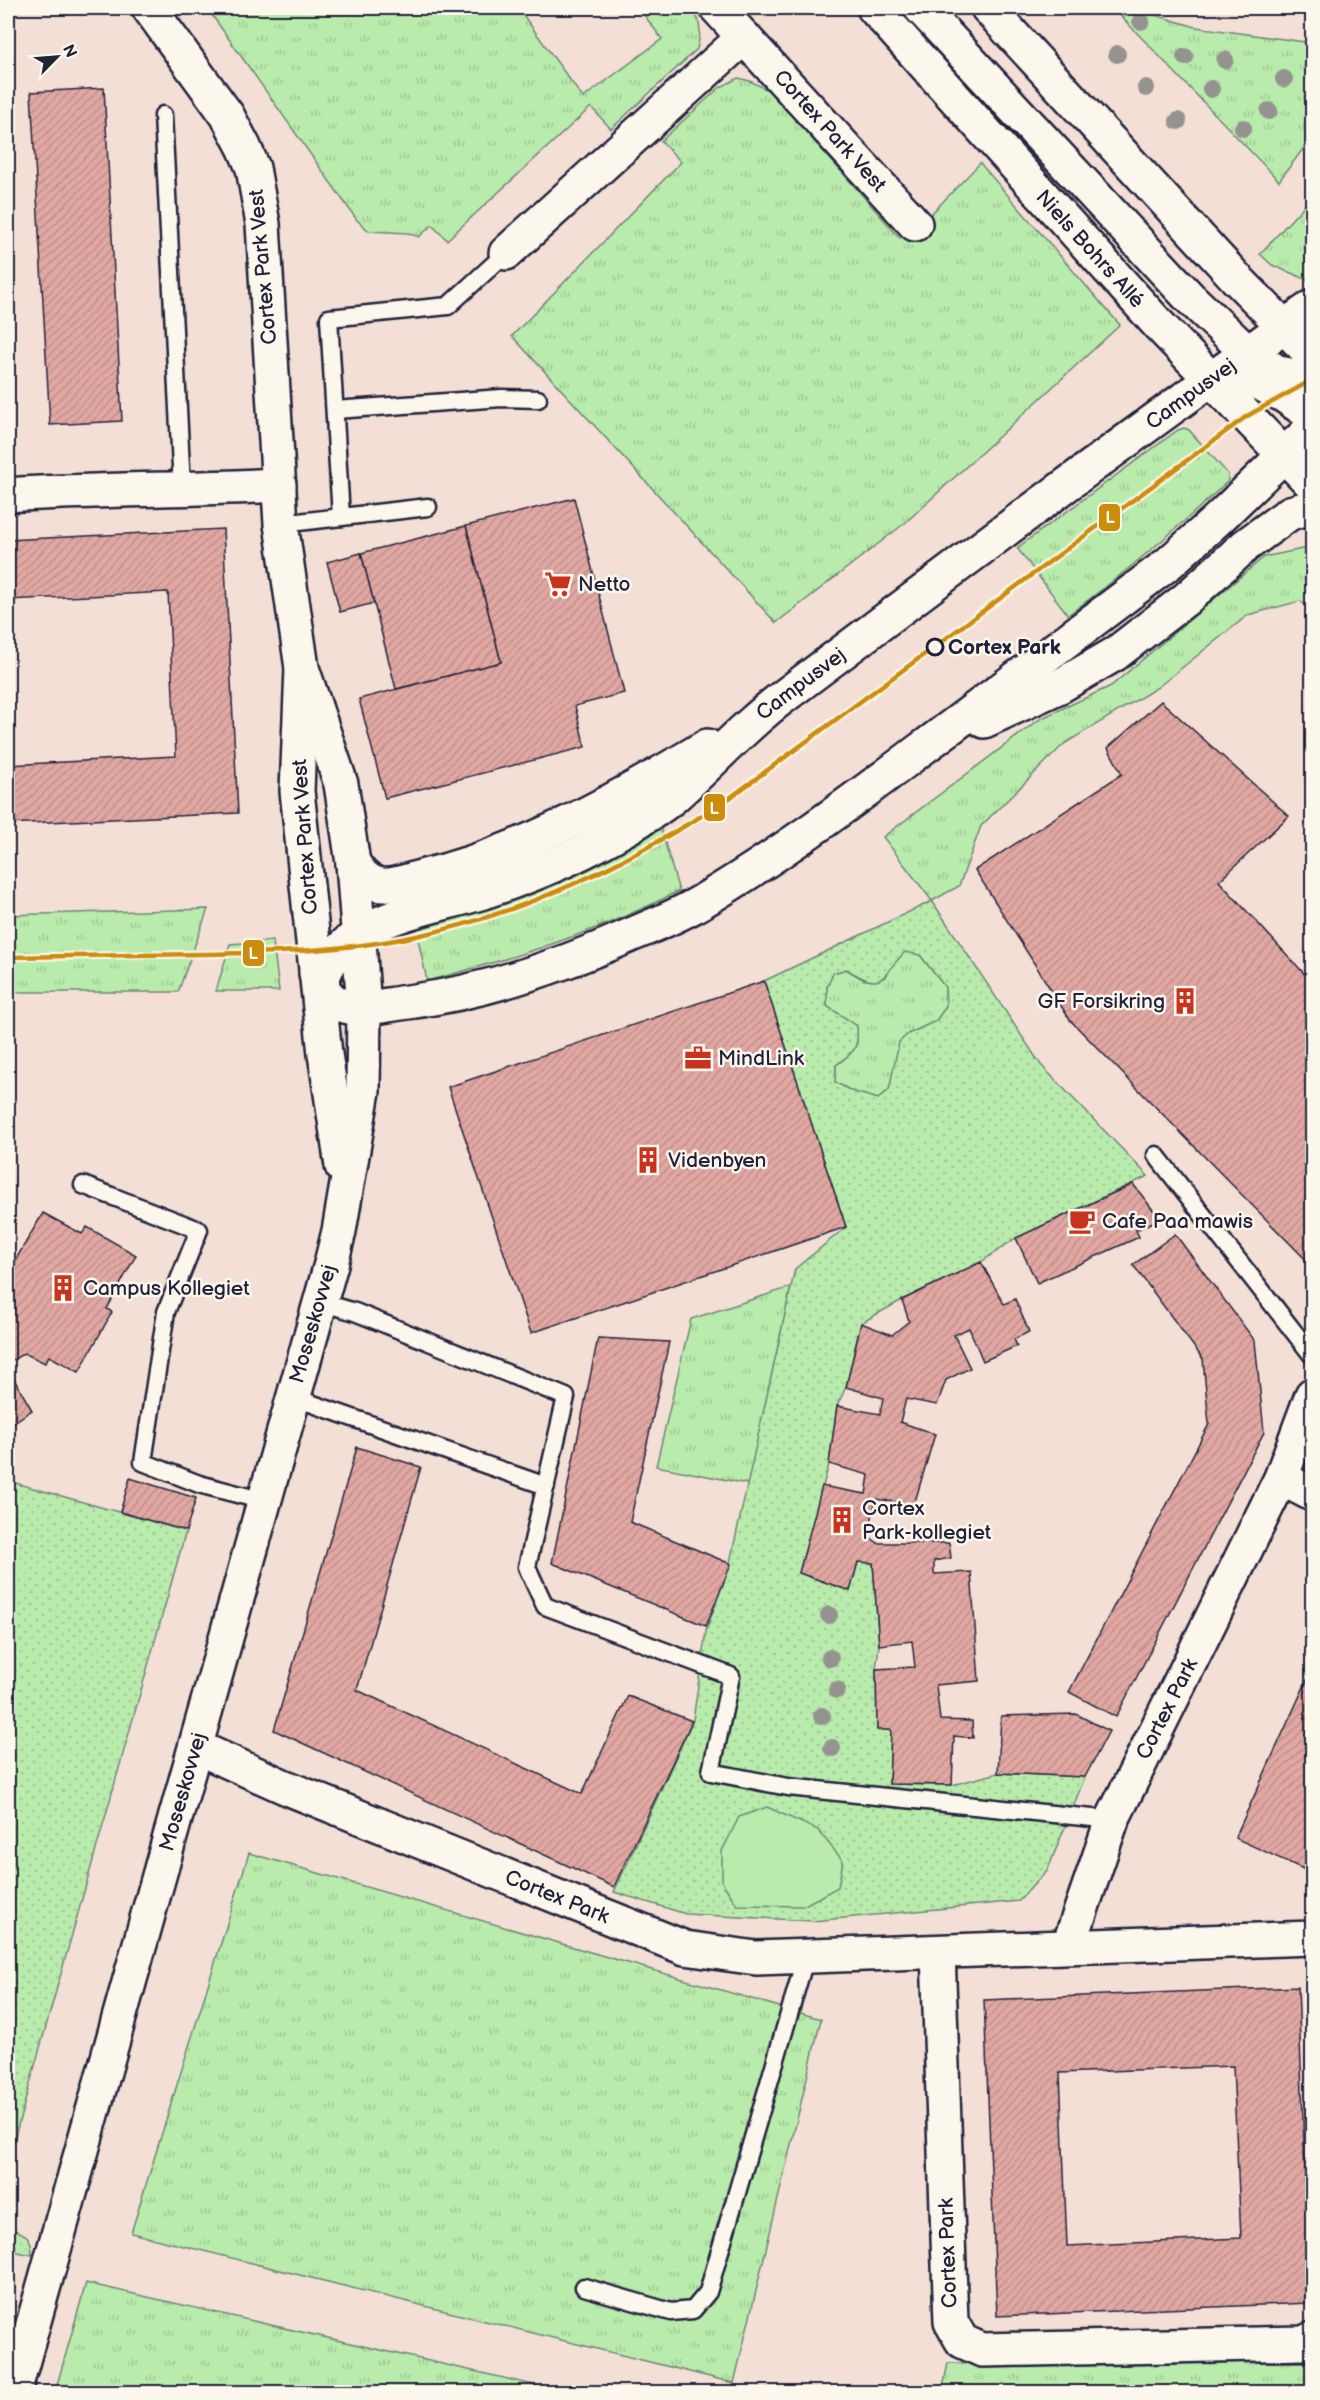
<svg xmlns="http://www.w3.org/2000/svg" width="1320" height="2400" font-family="'Balsamiq Sans',sans-serif">
  <style>
    .grass { fill: url(#grass-tufts); stroke: #6d8674; stroke-width: 1.5 }
    .park { fill: url(#park-dots); stroke: #6d8674; stroke-width: 1.5; fill-rule: evenodd }
    .garden { fill: #b8ebac; stroke: #6d8674; stroke-width: 1.5 }
    .building { fill: url(#building-hatch); stroke: #22223b; stroke-width: 1.5; fill-rule: evenodd }
    .lines { fill: none; stroke-linecap: round; stroke-linejoin: round }
    .lane-casing { stroke: #22223b; stroke-width: 21 }
    .street-casing { stroke: #22223b; stroke-width: 38 }
    .secondary-casing { stroke: #22223b; stroke-width: 38 }
    .lane { stroke: #fbf7ec; stroke-width: 16 }
    .street { stroke: #fbf7ec; stroke-width: 33 }
    .secondary { stroke: #fbf7ec; stroke-width: 33 }
    .tram-1-casing { stroke: #fbf7ec; stroke-width: 9 }
    .tram-1 { stroke: #cc8c0c; stroke-width: 4.5 }
    .tree { fill: #959390 }
    .stop-dot { fill: #fbf7ec; stroke: #22223b; stroke-width: 3 }
    .labels { text-anchor: middle; dominant-baseline: central; stroke-width: 5; stroke-linejoin: round; paint-order: stroke }
    .street-label { font-size: 21px; fill: #22223b; stroke: #fbf7ec }
    .poi-label { font-size: 21px; fill: #22223b; stroke: #fbf7ec; text-anchor: start }
    .stop-label { font-size: 21px; font-weight: bold; fill: #22223b; stroke: #fbf7ec; text-anchor: start }
    .line-badge { stroke: #fbf7ec; stroke-width: 2 }
    .badge-label { font-size: 16px; text-anchor: middle; font-weight: bold; fill: #fff }
  </style>
  <defs>
    <pattern id="grass-tufts" width="24" height="20" patternUnits="userSpaceOnUse" patternTransform="scale(1.5)"><rect width="24" height="20" fill="#b8ebac"/><path d="M3 7l-1-3M5 7V3M7 7l1-3M15 17l-1-3M17 17v-4M19 17l1-3" fill="none" stroke="#9ec995"/></pattern>
    <pattern id="park-dots" width="8" height="8" patternUnits="userSpaceOnUse" patternTransform="scale(1.5)"><rect width="8" height="8" fill="#b8ebac"/><path d="M2 2h.1M6 6h.1" fill="none" stroke="#9ec995" stroke-width="1.8" stroke-linecap="round"/></pattern>
    <pattern id="building-hatch" width="6" height="6" patternUnits="userSpaceOnUse" patternTransform="scale(1.5)"><rect width="6" height="6" fill="#e1a7a2"/><path d="M-1 1l2-2M0 6l6-6M5 7l2-2" fill="none" stroke="#c18f8c"/></pattern>
  </defs>
  <rect width="100%" height="100%" fill="#f3dfd6"/>
  <filter id="ink" filterUnits="userSpaceOnUse"><feTurbulence type="fractalNoise" baseFrequency=".0167" numOctaves="2"/><feDisplacementMap in="SourceGraphic" scale="12" xChannelSelector="R" yChannelSelector="G"/><feConvolveMatrix kernelMatrix="1 2 1 2 8 2 1 2 1" color-interpolation-filters="sRGB"/></filter>
  <g filter="url(#ink)">
    <g class="grass">
      <path d="M207 8H518L583 98 662 39 639 8H691C702 20 701 34 697 49L611 129 591 107 447 240 432 225 419 237 408 233 369 231 357 220Z"/>
      <path d="M1113 8H1131L1196 27 1312 43V137L1279 181Z"/>
      <path d="M738 78 750 81 770 91 900 238 933 212 980 163 1120 325 905 523 776 623 512 336 681 162 661 141 719 88Z"/>
      <path d="M1312 197V281H1310L1272 265 1260 254Z"/>
      <path d="M1184 428 1189 430 1228 474V481C1176 530 1126 573 1068 615L1017 548 1178 430Z"/>
      <path d="M1312 547V610L1300 601 1248 615 1158 687 1064 744 981 826 959 886 932 901 883 837 1040 719 1111 686 1264 557Z"/>
      <path d="M658 819 679 891C599 932 514 958 427 981L415 925Z"/>
      <path d="M208 909 178 992H8V915Z"/>
      <path d="M273 941 279 991H216L230 944Z"/>
      <path d="M905 951 920 955 945 987 946 1006 936 1021 908 1034 889 1090 878 1099 851 1091 835 1082 836 1065C854 1052 859 1049 857 1026L827 1006V987L833 973 846 969 864 980 885 978 894 963Z"/>
      <path d="M791 1287 748 1484 656 1466 691 1319Z"/>
      <path d="M249 1853 821 2019 734 2383 131 2233Z"/>
      <path d="M86 2283 565 2392H55Z"/>
      <path d="M1312 2362V2391L942 2392 948 2363Z"/>
    </g>
    <g class="park">
      <path d="M932 901 1041 1065 1148 1176 1016 1238 981 1262 902 1300 861 1323 846 1387 837 1406 829 1464 799 1573 850 1591 858 1562 873 1563 879 1645 876 1669 877 1729 891 1730 889 1784 952 1785 998 1773 1085 1777 1048 1869 1019 1901 813 1921 686 1914 614 1892 693 1720 706 1631 729 1567 795 1269 846 1227 764 981ZM905 952 920 955 945 987 946 1006 936 1021 908 1034 899 1042 889 1090 878 1099 851 1091 835 1082 836 1065C854 1052 859 1049 857 1026L827 1006V987L833 973 846 969C885 993 879 978 905 952Z"/>
      <path d="M8 1481 186 1531 8 2161Z"/>
      <path d="M8 2228C26 2234 32 2235 32 2255L8 2250Z"/>
    </g>
    <path class="garden" d="M767 1807 818 1830 843 1861 838 1887 803 1906 737 1905 722 1882V1851L739 1817Z"/>
    <g class="building">
      <path d="M104 88 122 421 50 425 31 92Z"/>
      <path d="M574 498 624 693 575 706 585 747 385 798 359 699 501 662 466 526Z"/>
      <path d="M466 526 501 662 396 689 361 553Z"/>
      <path d="M223 529 238 813 8 824V765L176 756 168 592 8 600V540Z"/>
      <path d="M361 553 374 603 340 612 327 562Z"/>
      <path d="M1161 701 1289 816 1219 881 1312 982V1266L1070 1020 975 870 1122 774 1108 748Z"/>
      <path d="M764 981 846 1227 531 1333 448 1087Z"/>
      <path d="M1133 1184 1160 1219 1136 1230 1139 1237 1037 1283 1016 1238Z"/>
      <path d="M43 1213 82 1234 87 1227 136 1255 107 1309 112 1312 79 1372 49 1356 45 1363 24 1353 8 1363V1264L12 1266Z"/>
      <path d="M1175 1234 1255 1341 1264 1432 1116 1717 1069 1692 1209 1424 1203 1359 1133 1265Z"/>
      <path d="M981 1262 1004 1304 1015 1299 1029 1332 1014 1339 1017 1346 983 1361 969 1328 954 1335 970 1368 946 1380 937 1405 906 1399 900 1422 935 1434 914 1505 876 1499 868 1536 878 1543H949L951 1558 934 1561V1574L971 1572 979 1681 936 1685 940 1720 972 1721 973 1738 954 1736 952 1785 889 1784 891 1730H877L876 1669 915 1667 912 1641 879 1645 873 1563 858 1562 850 1591 799 1573 822 1486 866 1494 869 1475 829 1464 837 1406 880 1414 883 1398 846 1387 861 1323 892 1335 909 1321 902 1300Z"/>
      <path d="M598 1338 669 1342 630 1522 731 1564 706 1626 552 1563Z"/>
      <path d="M8 1369 32 1410 8 1426Z"/>
      <path d="M357 1447 421 1467 357 1690 582 1794 628 1696 692 1721 614 1887 274 1730Z"/>
      <path d="M130 1478 196 1498 186 1531 120 1512Z"/>
      <path d="M1312 1669V1873L1235 1838Z"/>
      <path d="M1076 1714 1109 1731 1085 1777 998 1773 1001 1716Z"/>
      <path d="M1298 1987 1310 2303 997 2316 984 2000ZM1233 2066 1241 2238 1067 2246 1060 2073Z"/>
    </g>
    <g class="lines">
      <defs>
        <g id="lane">
          <path d="M163 115 182 487"/>
          <path d="M335 410 502 398 538 399"/>
          <path d="M341 517 329 318 448 306 506 253"/>
          <path d="M281 524 428 507"/>
          <path d="M1156 1155 1312 1355"/>
          <path d="M83 1185 199 1230 166 1312 143 1462 199 1484 264 1501"/>
          <path d="M320 1302 355 1312 566 1397 527 1567 545 1606 731 1676 711 1772 788 1787 1112 1820"/>
          <path d="M293 1397 546 1486"/>
          <path d="M584 2287 671 2312 693 2310 708 2292 806 1956"/>
        </g>
        <g id="street">
          <path d="M149 8 227 115 244 147 253 168 263 224 281 524 302 668 297 791 325 1054 342 1166"/>
          <path d="M717 8 915 224"/>
          <path d="M506 253 744 37"/>
          <path d="M8 495C98 489 188 490 279 485"/>
          <path d="M1281 1478 1312 1494"/>
          <path d="M196 1747 285 1787 685 1948 756 1958 1312 1938"/>
          <path d="M1069 1945 1112 1820 1281 1478 1312 1395"/>
          <path d="M938 1952 951 2322 962 2341 982 2350 1303 2343 1312 2339"/>
          <path d="M14 2392 331 1264 339 1231 363 1091 364 1008 353 863 341 784 302 668"/>
        </g>
        <g id="secondary">
          <path d="M874 8 1158 324 1312 484"/>
          <path d="M921 8 1189 297 1248 353 1279 373 1299 377 1312 376"/>
          <path d="M988 8 1237 279 1312 355"/>
          <path d="M1248 378 1283 395 1312 415"/>
          <path d="M984 721 1060 686 1115 654 1186 599 1246 545 1290 513 1312 507"/>
          <path d="M353 863C360 873 365 880 377 884 389 888 409 880 421 877 525 852 616 800 707 746"/>
          <path d="M316 973C332 1022 367 1007 408 1002 486 992 561 966 633 934 656 924 680 915 701 902 778 856 849 804 920 750 1003 688 1087 626 1169 563L1219 518 1312 428"/>
          <path d="M320 1006C320 995 320 985 324 975 345 917 432 909 483 892 526 878 570 860 609 838 630 826 653 814 672 798 711 764 745 725 787 694 961 563 1135 432 1312 307"/>
        </g>
      </defs>
      <use href="#lane" class="lane-casing"/>
      <use href="#street" class="street-casing"/>
      <use href="#secondary" class="secondary-casing"/>
      <use href="#lane" class="lane"/>
      <use href="#street" class="street"/>
      <use href="#secondary" class="secondary"/>
      <defs>
        <path id="tram-1" d="M8 957C73 956 138 955 204 954 272 953 340 951 407 938 523 915 628 863 727 800L1247 416 1312 380"/>
      </defs>
      <use href="#tram-1" class="tram-1-casing"/>
      <use href="#tram-1" class="tram-1"/>
    </g>
    <g class="tree">
      <circle cx="1141" cy="21" r="9"/>
      <circle cx="1117" cy="54" r="9"/>
      <circle cx="1185" cy="57" r="9"/>
      <circle cx="1225" cy="60" r="9"/>
      <circle cx="1284" cy="79" r="9"/>
      <circle cx="1146" cy="88" r="9"/>
      <circle cx="1211" cy="89" r="9"/>
      <circle cx="1269" cy="111" r="9"/>
      <circle cx="1178" cy="121" r="9"/>
      <circle cx="1243" cy="128" r="9"/>
      <circle cx="829" cy="1615" r="9"/>
      <circle cx="830" cy="1658" r="9"/>
      <circle cx="837" cy="1690" r="9"/>
      <circle cx="822" cy="1716" r="9"/>
      <circle cx="832" cy="1748" r="9"/>
    </g>
  </g>
  <defs>
    <symbol id="supermarket-bare" viewBox="-9 -9 18 18"><path d="M-6-5.5h2.5l.6 2H6L4.5 2H-2.5L-4.4-4H-6ZM-1.5 3.2a1.3 1.3 0 1 0 .1 0ZM3 3.2a1.3 1.3 0 1 0 .1 0Z" fill="#c8321e" stroke="#fbf7ec" stroke-width="2.5" paint-order="stroke"/></symbol>
    <symbol id="building-bare" viewBox="-9 -9 18 18"><path d="M-4-6H4V6H1V3H-1V6H-4ZM-2.5-4.3h1.7v1.8h-1.7ZM.8-4.3h1.7v1.8H.8ZM-2.5-1h1.7V.8h-1.7ZM.8-1h1.7V.8H.8Z" fill="#c8321e" stroke="#fbf7ec" stroke-width="2.5" paint-order="stroke"/></symbol>
    <symbol id="office-bare" viewBox="-9 -9 18 18"><path d="M-6-3h4V-5.5h4V-3h4V5H-6ZM-1-4.5V-3h2v-1.5ZM-6 0V1H6V0Z" fill="#c8321e" stroke="#fbf7ec" stroke-width="2.5" paint-order="stroke"/></symbol>
    <symbol id="cafe-bare" viewBox="-9 -9 18 18"><path d="M-5.5-4.5H6V0H3Q3 3.5 0 3.5H-2.5Q-5.5 3.5-5.5 0ZM3-3.2v2h1.7v-2ZM-6 4.5H4V6H-6Z" fill="#c8321e" stroke="#fbf7ec" stroke-width="2.5" paint-order="stroke"/></symbol>
  </defs>
  <g fill-rule="evenodd">
    <use href="#supermarket-bare" x="539" y="565" width="38" height="38"/>
    <use href="#building-bare" x="1166" y="982" width="38" height="38"/>
    <use href="#office-bare" x="679" y="1039" width="38" height="38"/>
    <use href="#building-bare" x="629" y="1141" width="38" height="38"/>
    <use href="#cafe-bare" x="1063" y="1202" width="38" height="38"/>
    <use href="#building-bare" x="44" y="1269" width="38" height="38"/>
    <use href="#building-bare" x="823" y="1501" width="38" height="38"/>
  </g>
  <circle class="stop-dot" cx="935" cy="647" r="8"/>
  <g class="labels">
    <g class="street-label">
      <text transform="translate(830 131) rotate(48)">Cortex Park Vest</text>
      <text transform="translate(1090 249) rotate(48)">Niels Bohrs Allé</text>
      <text transform="translate(263 267) rotate(-95)">Cortex Park Vest</text>
      <text transform="translate(1191 394) rotate(-36)">Campusvej</text>
      <text transform="translate(801 684) rotate(-37)">Campusvej</text>
      <text transform="translate(305 837) rotate(-94)">Cortex Park Vest</text>
      <text transform="translate(313 1324) rotate(-74)">Moseskovvej</text>
      <text transform="translate(1167 1709) rotate(-63)">Cortex Park</text>
      <text transform="translate(183 1792) rotate(-74)">Moseskovvej</text>
      <text transform="translate(557 1897) rotate(22)">Cortex Park</text>
      <text transform="translate(948 2253) rotate(-92)">Cortex Park</text>
    </g>
    <g class="poi-label">
      <text x="578" y="584">Netto</text>
      <text x="1165" y="1001" text-anchor="end">GF Forsikring</text>
      <text x="718" y="1058">MindLink</text>
      <text x="668" y="1160">Videnbyen</text>
      <text x="1102" y="1221">Cafe Paa mawis</text>
      <text x="83" y="1288">Campus Kollegiet</text>
      <text x="862" y="1508">Cortex<tspan x="862" dy="24">Park-kollegiet</tspan></text>
    </g>
    <g class="stop-label">
      <text x="948" y="647">Cortex Park</text>
    </g>
  </g>
  <g class="line-badge">
    <rect x="1098" y="503" width="23" height="29" rx="6" fill="#cc8c0c"/>
    <rect x="703" y="793" width="23" height="29" rx="6" fill="#cc8c0c"/>
    <rect x="242" y="939" width="23" height="28" rx="6" fill="#cc8c0c"/>
  </g>
  <g class="badge-label">
    <text x="1110" y="523">L</text>
    <text x="714" y="814">L</text>
    <text x="253" y="959">L</text>
  </g>
  <rect width="1320" height="2400" fill="none" stroke="#fbf7ec" stroke-width="30"/>
  <rect x="15" y="15" width="1290" height="2370" fill="none" stroke="#22223b" stroke-width="2" filter="url(#ink)"/>
  <g transform="translate(57 57) rotate(65)" stroke="#fbf7ec" stroke-width="4.5" paint-order="stroke">
  <path d="M0-4.5L10 22L0 15L-10 22Z" fill="#22223b"/>
  <text y="-9" font-size="16" font-weight="bold" text-anchor="middle" fill="#22223b">N</text>
  </g>
</svg>
